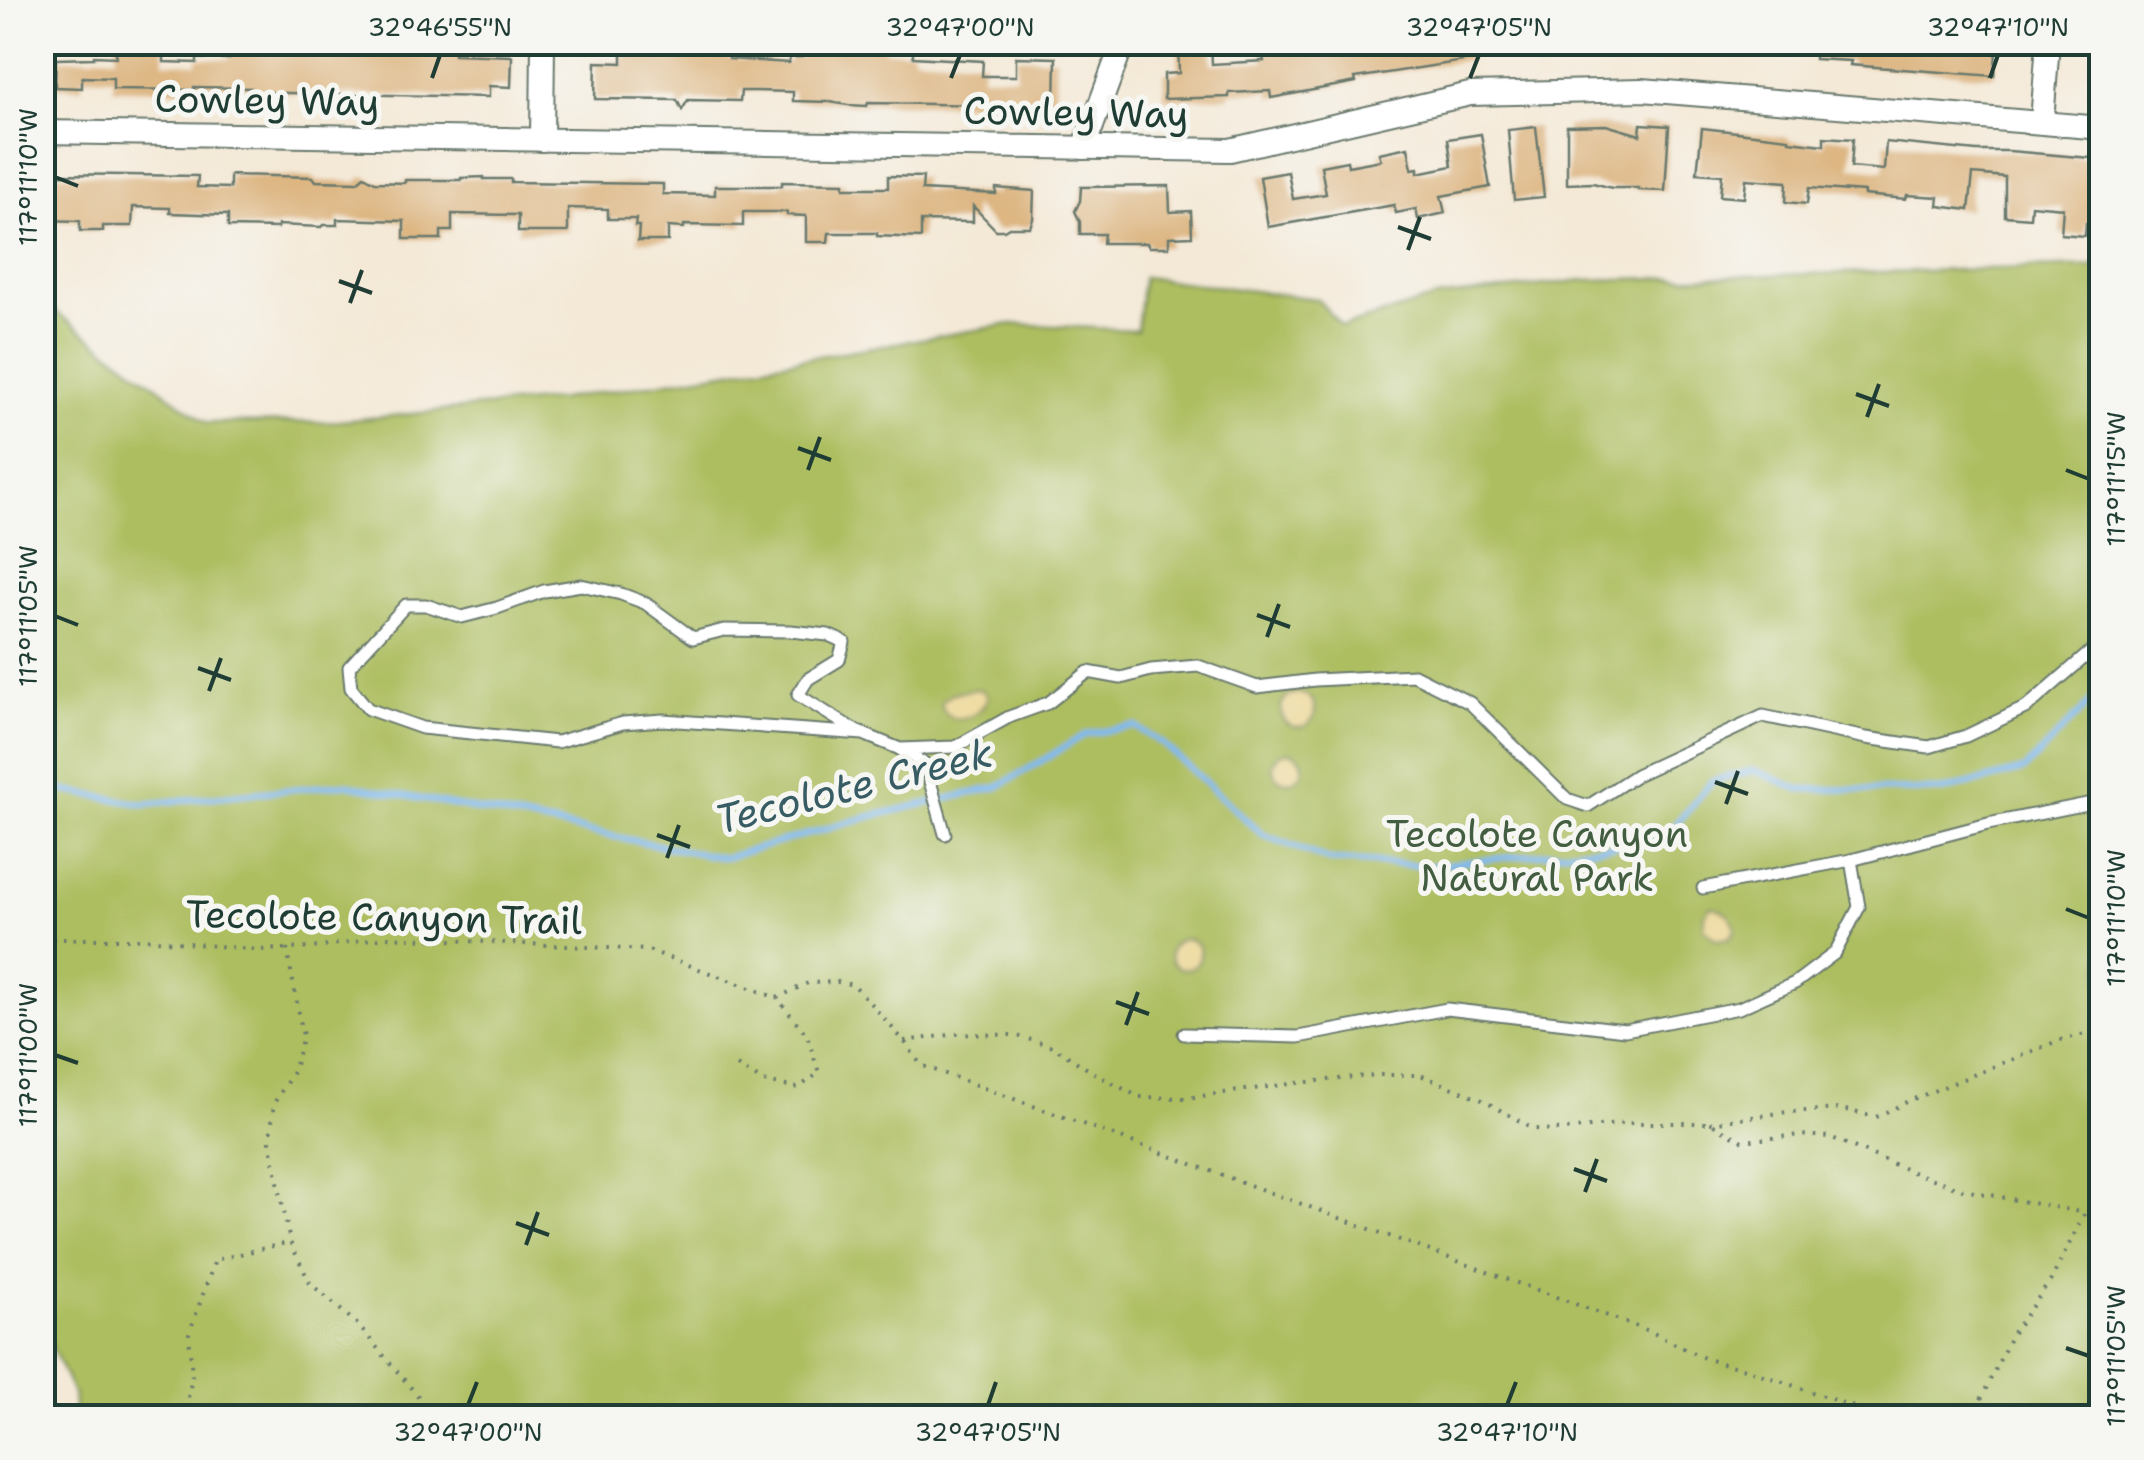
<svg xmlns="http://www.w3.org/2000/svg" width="2144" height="1460" font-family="'Shantell Sans',sans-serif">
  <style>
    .green { fill: #adbe61; stroke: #667e4a; stroke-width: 2.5 }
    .sand { fill: #eeda9e; stroke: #868c69; stroke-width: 2.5 }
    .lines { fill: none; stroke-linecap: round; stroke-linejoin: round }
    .stream { stroke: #80b9f1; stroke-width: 6 }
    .building { fill: #ddb682 }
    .lane-casing { stroke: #6a796d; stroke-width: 15 }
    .street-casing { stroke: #6a796d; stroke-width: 26 }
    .path { stroke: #6a796d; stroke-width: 4; stroke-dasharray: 2.5 8; stroke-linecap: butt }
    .lane { stroke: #fff; stroke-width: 11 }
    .street { stroke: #fff; stroke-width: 22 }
    .ticks { fill: none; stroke: #1f3d34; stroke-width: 4 }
    .labels { text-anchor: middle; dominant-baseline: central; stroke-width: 10; stroke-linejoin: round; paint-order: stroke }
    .street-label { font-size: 38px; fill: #1f3d34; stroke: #f6f6f2 }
    .park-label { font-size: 38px; fill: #425d3f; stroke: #f6f6f2 }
    .water-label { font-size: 40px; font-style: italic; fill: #375c63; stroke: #f6f6f2 }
    .neatline { fill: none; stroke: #1f3d34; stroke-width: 4 }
    .ticks-label { font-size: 25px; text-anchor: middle; fill: #1f3d34 }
  </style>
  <rect width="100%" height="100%" fill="#f6f6f2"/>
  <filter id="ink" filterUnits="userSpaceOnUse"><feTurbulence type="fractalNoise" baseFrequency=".01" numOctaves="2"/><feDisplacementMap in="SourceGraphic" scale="20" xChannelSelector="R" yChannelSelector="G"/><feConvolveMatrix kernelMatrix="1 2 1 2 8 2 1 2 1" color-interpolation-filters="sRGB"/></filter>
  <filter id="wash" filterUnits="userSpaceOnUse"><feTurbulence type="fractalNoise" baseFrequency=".0048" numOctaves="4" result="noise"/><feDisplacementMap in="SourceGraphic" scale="40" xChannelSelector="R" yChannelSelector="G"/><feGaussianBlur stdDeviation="2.25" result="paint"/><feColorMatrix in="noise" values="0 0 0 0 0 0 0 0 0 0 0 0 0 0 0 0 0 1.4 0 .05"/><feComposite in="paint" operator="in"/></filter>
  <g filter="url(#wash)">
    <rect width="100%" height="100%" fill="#f4e9d7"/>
    <path class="green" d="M2101 266V1417H75L73 1394 42 1324V310L54 311 207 423 330 422 561 399 1011 324 1137 330 1143 277 1317 299 1342 327 1435 298 1584 280Z"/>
    <g class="sand">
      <path d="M976 689 982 690 988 697C981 719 946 731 941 702L953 693Z"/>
      <circle cx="1298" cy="710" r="17"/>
      <circle cx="1288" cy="767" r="15"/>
      <path d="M1710 907C1722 907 1736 918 1735 931L1729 938 1716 940 1704 928V915Z"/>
      <circle cx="1185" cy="954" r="15"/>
    </g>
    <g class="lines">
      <path class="stream" d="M42 787 144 804 344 784 724 858 868 817 998 787 1086 734 1134 726 1163 744 1262 834 1328 860 1429 866 1663 840 1712 781 1754 770 1799 789 1942 791 2024 770 2102 690"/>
    </g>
    <g id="blocks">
      <g class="building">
        <path d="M116 42H164V62L197 63V58L229 59 231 43H279V48L295 51H345V43L454 47V54L512 56 511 87 489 86V97L288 93 251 92V88L194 87V90L113 89V78L82 77V88L55 87 56 59 94 58V56L116 57Z"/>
        <path d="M802 42H884V51H913V57L983 61 982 76H1016V57L1056 58 1055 106 868 103 867 106 848 105 830 102 793 101V92L756 91H741L740 101 688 100 682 110 677 100 595 99 596 62 622 63V45H705V49H729V59L789 63 790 57H802Z"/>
        <path d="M1178 42H1211L1212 64 1264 61 1261 49 1295 42H1468L1470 60 1355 78 1356 82 1271 98 1270 91 1229 93V97L1164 99V74L1179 73Z"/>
        <path d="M1815 42H1997L1994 76 1850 65 1851 61 1814 59Z"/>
        <path d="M1641 124 1669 126 1665 191 1638 190V188H1612L1593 183 1567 184V126L1606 125 1640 135Z"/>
        <path d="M1536 127 1544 197 1514 200 1508 130Z"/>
        <path d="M1702 128 1789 138V141L1824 145V137L1853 139 1851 167 1884 170 1886 142 1977 151H2009L2102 159V224L2086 223 2085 236 2061 234 2063 208 2031 205 2030 218 2005 216V177L1973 174 1969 210 1938 206 1939 197 1907 195 1906 199 1864 195V192L1809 188 1807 204 1786 202 1787 182 1746 179 1744 198 1720 196 1722 175 1697 173Z"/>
        <path d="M1481 134 1490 187 1441 196 1445 213 1418 219 1416 209 1396 213 1394 205 1268 227 1260 177 1288 172 1293 199 1326 194 1321 166 1347 161 1348 166 1381 160 1379 153 1408 147 1412 169 1418 168V173L1452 166 1448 139Z"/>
        <path d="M55 174 198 176 197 187 230 188V175L313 177 316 181 357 182 364 176 375 182 405 183V180H461V178L484 177V179H511V182L663 184V194L715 195V186H782V182L844 183V188H888V176L923 177 922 190 996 194V188L1034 191 1033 219 1030 227H1009L1004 230H996L973 206V222L921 221V238L877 236V233H829L828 242H806V216L787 215V212H743V226L684 225V228L668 227V241H638L639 226H635L636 219H608V209L568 208V232H518V215L452 214V231H441V239H404V221L337 219V225H323L321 227 278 225V228L228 227V215L170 213V208L133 207 132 226H103V231H80V221L42 220V182L55 185Z"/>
        <path d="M1169 186 1170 212 1191 211 1192 236 1169 237V247H1149L1147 243H1103L1104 234H1080V222L1075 211 1080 201 1081 187Z"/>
      </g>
    </g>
  </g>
  <g filter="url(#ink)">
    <use href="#blocks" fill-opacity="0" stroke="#6a796d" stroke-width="2.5"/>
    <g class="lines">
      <defs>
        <g id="lane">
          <path d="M864 734 663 720 623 723 557 742 422 728 368 709 351 688 349 667 406 605H426L462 617 497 608 544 591 581 585 621 594 645 603 693 638 724 630 791 631 828 635 844 642 839 660 808 679 798 695 856 731 900 749 955 747 1009 717 1048 703 1088 672 1121 678 1151 670 1198 666 1257 687 1315 680 1414 675 1470 703 1567 799 1588 806 1636 775 1763 716 1866 738 1929 747 1966 736 2027 707 2102 642"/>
          <path d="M901 750 925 764 945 834"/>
          <path d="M1851 860 1988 824 2102 801"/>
          <path d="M1184 1034 1298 1037 1447 1009 1625 1030 1739 1008 1795 983 1835 953 1859 907 1851 860 1703 888"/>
        </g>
        <g id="street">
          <path d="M2042 122 2048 42"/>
          <path d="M42 132 1230 150 1470 94 1642 90 2102 128"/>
          <path d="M542 140 543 42"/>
          <path d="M1084 148 1123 42"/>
        </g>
      </defs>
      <use href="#lane" class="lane-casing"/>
      <use href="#street" class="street-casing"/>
      <g class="path">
        <path d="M42 939H146L258 950 311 948 387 937 648 950 777 998"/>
        <path d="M287 949 303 1036 293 1072 274 1103 270 1141 290 1242 310 1283 357 1324 418 1396 432 1418"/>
        <path d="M777 998 808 983 838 982 854 985 904 1041 921 1065 1649 1331 1706 1359 1749 1370 1885 1418"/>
        <path d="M904 1041 957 1034 1014 1035 1052 1046 1097 1075 1139 1097 1187 1098 1297 1083 1377 1075H1420L1477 1097 1534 1129 1564 1130 1626 1123H1710L1743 1141 1799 1135 1830 1137 1912 1172 1964 1190 2085 1213"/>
        <path d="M737 1066 764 1082 798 1088 819 1073 807 1035 777 998"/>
        <path d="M1710 1123 1787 1112 1841 1109 1876 1117 1911 1100 2060 1040 2102 1030"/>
        <path d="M184 1418 192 1377 189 1334 215 1260 290 1242"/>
        <path d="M1972 1418 2012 1334 2051 1280 2085 1213 2102 1194"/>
      </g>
      <use href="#lane" class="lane"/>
      <use href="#street" class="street"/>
    </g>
  </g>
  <path class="ticks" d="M432 78 440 55M951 78 960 55M1470 78 1479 55M1990 78 1998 55M55 177 78 186M1398 227 1431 239M1408 250 1420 217M339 281 372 293M350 303 362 270M1856 394 1889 406M1867 417 1879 384M798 448 831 460M808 470 820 437M2066 470 2089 479M1257 615 1290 627M55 616 78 625M1267 637 1279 604M198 668 231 680M209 691 221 658M1715 782 1748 794M1726 804 1738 771M657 835 690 847M667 858 679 825M2066 909 2089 918M1116 1002 1149 1014M1126 1025 1138 992M55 1055 78 1063M1574 1169 1607 1181M1585 1192 1597 1159M516 1223 549 1235M526 1245 538 1212M2066 1348 2089 1356M468 1405 477 1382M988 1405 996 1382M1507 1405 1516 1382"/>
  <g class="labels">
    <g class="street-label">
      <text transform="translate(267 100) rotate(1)">Cowley Way</text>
      <text transform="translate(1076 112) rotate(1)">Cowley Way</text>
      <text transform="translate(384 917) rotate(1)">Tecolote Canyon Trail</text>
    </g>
    <g class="park-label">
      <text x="1537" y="833">Tecolote Canyon<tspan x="1537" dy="44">Natural Park</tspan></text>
    </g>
    <g class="water-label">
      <text transform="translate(854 786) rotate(-14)">Tecolote Creek</text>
    </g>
  </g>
  <rect width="2144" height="1460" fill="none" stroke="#f6f6f2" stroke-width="110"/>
  <rect x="55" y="55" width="2034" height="1350" class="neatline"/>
  <g class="ticks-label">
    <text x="440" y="36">32°46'55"N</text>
    <text x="960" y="36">32°47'00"N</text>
    <text x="1479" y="36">32°47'05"N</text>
    <text x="1998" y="36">32°47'10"N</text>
    <text transform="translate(28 177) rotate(-90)" y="9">117°11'10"W</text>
    <text transform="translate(2116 479) rotate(-90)" y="9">117°11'15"W</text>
    <text transform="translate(28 616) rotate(-90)" y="9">117°11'05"W</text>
    <text transform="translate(2116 918) rotate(-90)" y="9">117°11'10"W</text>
    <text transform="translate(28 1055) rotate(-90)" y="9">117°11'00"W</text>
    <text transform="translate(2116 1356) rotate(-90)" y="9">117°11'05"W</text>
    <text x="468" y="1441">32°47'00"N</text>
    <text x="988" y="1441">32°47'05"N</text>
    <text x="1507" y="1441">32°47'10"N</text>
  </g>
</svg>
